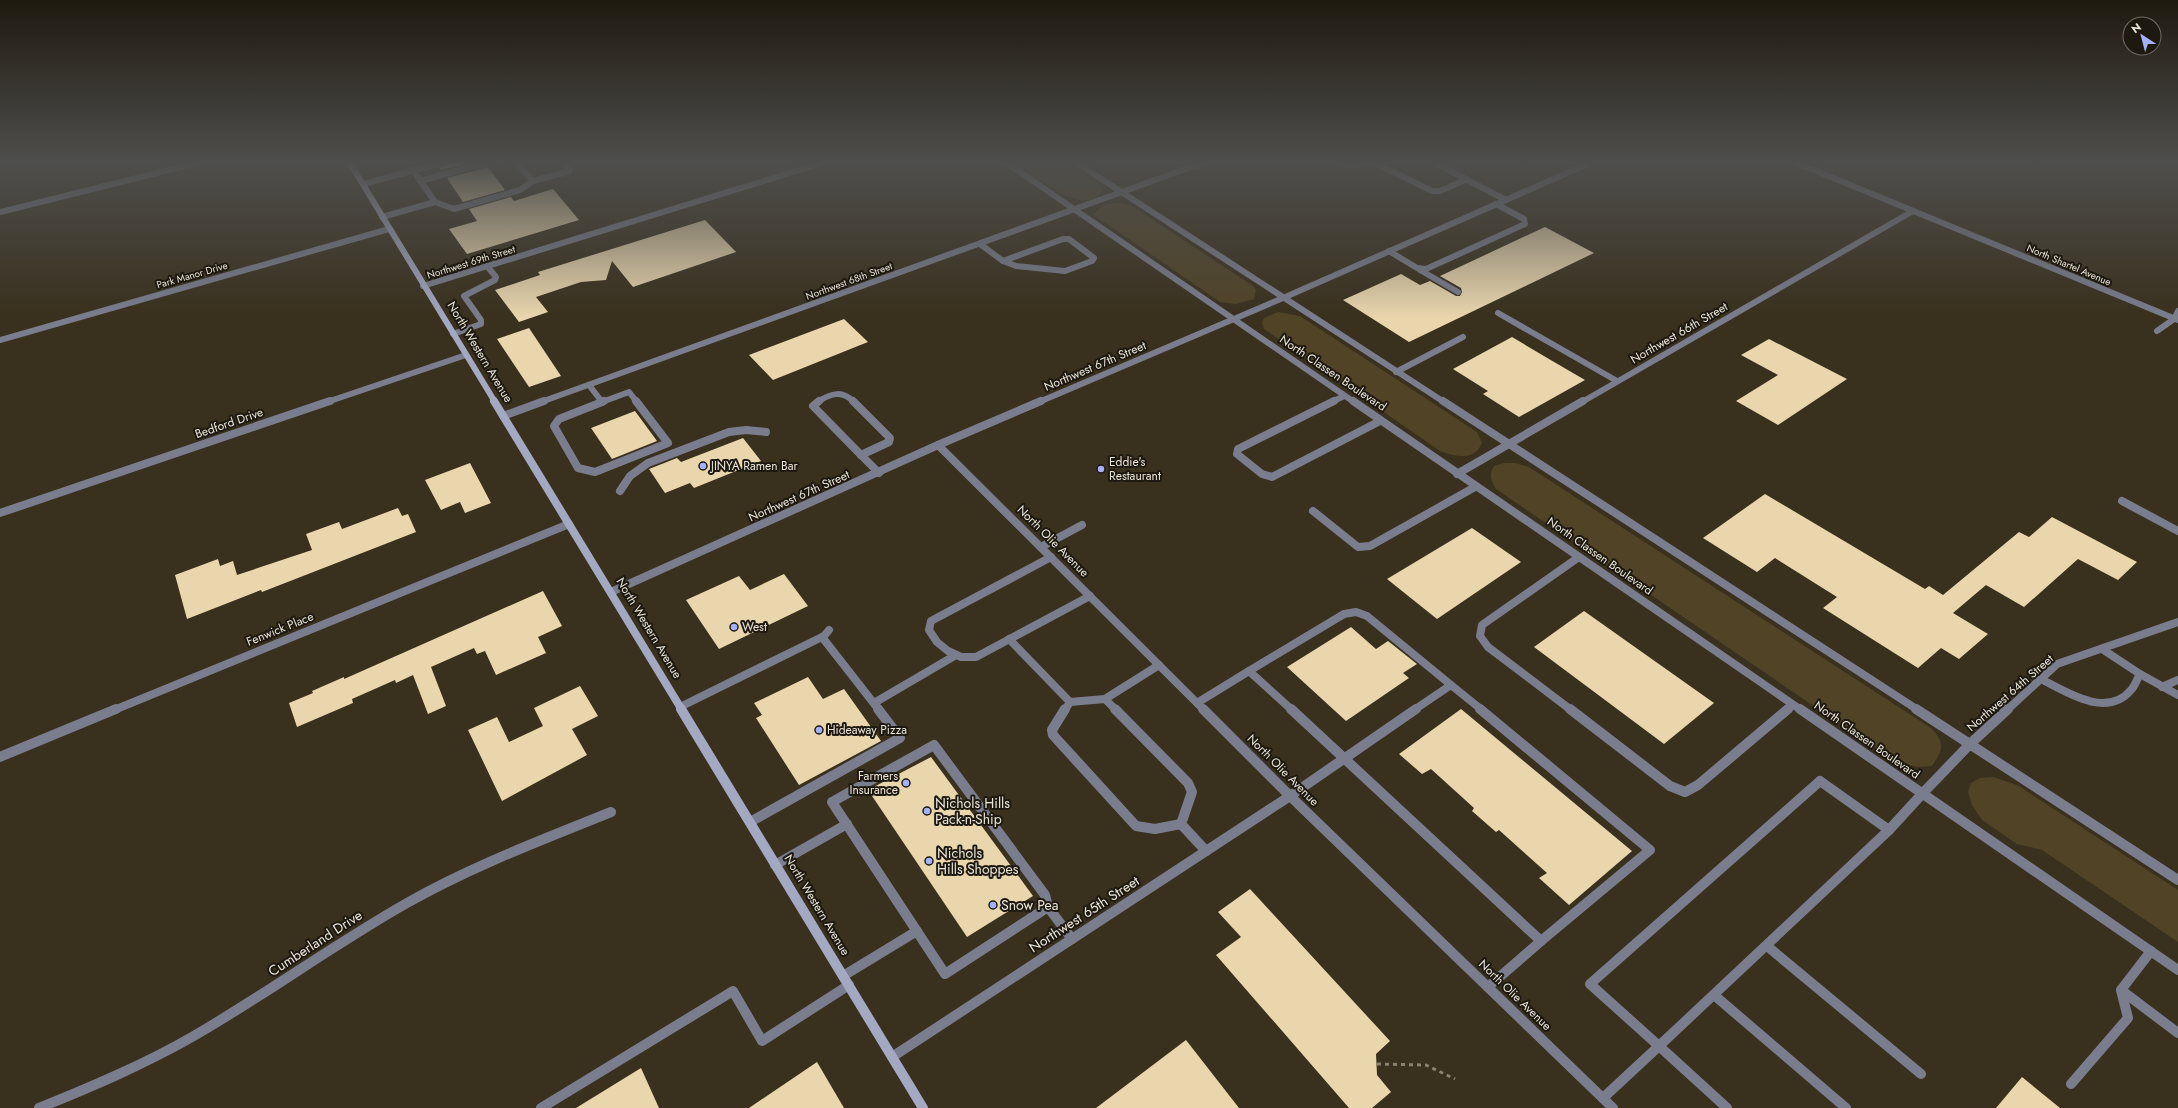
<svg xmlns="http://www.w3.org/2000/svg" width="2178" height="1108" font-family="Jost,sans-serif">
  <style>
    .green { fill: #504326 }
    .building { fill: #e9d6ad }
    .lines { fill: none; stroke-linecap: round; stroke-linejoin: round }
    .path { stroke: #8a8272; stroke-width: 3; stroke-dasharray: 4 4; stroke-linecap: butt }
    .service-far2 { stroke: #7a7d8e; stroke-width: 6 }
    .service-far1 { stroke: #7a7d8e; stroke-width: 8 }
    .service { stroke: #7a7d8e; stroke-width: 10 }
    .minor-far2 { stroke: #7a7d8e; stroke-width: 6 }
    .minor-far1 { stroke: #7a7d8e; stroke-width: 8 }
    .minor { stroke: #7a7d8e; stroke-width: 10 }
    .tertiary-far2 { stroke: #7a7d8e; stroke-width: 6 }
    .tertiary-far1 { stroke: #7a7d8e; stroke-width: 8 }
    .tertiary { stroke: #7a7d8e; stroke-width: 10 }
    .secondary-far2 { stroke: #a3a8c3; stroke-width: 6 }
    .secondary-far1 { stroke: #a3a8c3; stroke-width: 8 }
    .secondary { stroke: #a3a8c3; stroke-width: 10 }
    .poi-dot { fill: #a5b1fc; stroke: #1d1910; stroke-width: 1.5 }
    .labels { text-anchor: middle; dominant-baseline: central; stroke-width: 4; stroke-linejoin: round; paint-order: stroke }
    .far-street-label { font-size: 10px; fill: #ebe5d9; stroke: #1d1910 }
    .street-label { font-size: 12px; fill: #ebe5d9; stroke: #1d1910 }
    .poi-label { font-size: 12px; fill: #ebe5d9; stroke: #1d1910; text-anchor: start }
    .near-poi-label { font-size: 14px; fill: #ebe5d9; stroke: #1d1910; text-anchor: start }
    .near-street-label { font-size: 14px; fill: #ebe5d9; stroke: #1d1910 }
  </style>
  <rect width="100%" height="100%" fill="#39301d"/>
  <g class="green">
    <path d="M1016 163H1066L1100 185 1102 191C1083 219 1034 175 1016 163Z"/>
    <path d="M1121 203 1132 206 1253 286 1256 290 1254 299 1236 304 1220 302 1094 215C1100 204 1110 203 1121 203Z"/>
    <path d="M1278 312 1300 316 1477 432 1482 443C1475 461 1455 457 1440 451L1264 329 1262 323 1264 318Z"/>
    <path d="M1504 463H1515L1529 467 1931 728C1946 744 1943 749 1932 766L1919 767 1897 763 1496 489C1491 481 1488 475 1494 466Z"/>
    <path d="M1993 777 2017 785 2178 890V942L2042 850 2017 844 1982 820 1972 805 1968 792 1971 783 1980 778Z"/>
  </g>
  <g class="building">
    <path d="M445 163H469L441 170 440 168 444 166Z"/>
    <path d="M488 167 505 190 463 202 447 178Z"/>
    <path d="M553 189 579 220 467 254 449 229 477 221 469 209 511 197 514 201Z"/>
    <path d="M705 220 736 252 633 287 612 261 606 280 581 282 536 297 548 312 519 322 495 290 540 275 538 272Z"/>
    <path d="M1545 227 1594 253 1409 342 1343 300 1401 274 1420 285 1430 281 1456 296H1460L1462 292 1461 288 1440 276Z"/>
    <path d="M844 319 868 342 773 380 749 355Z"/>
    <path d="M529 328 561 376 529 387 497 339Z"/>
    <path d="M1512 337 1549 359 1585 380 1519 417 1483 394 1488 391 1453 369Z"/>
    <path d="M1769 339 1847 379 1778 425 1736 401 1778 375 1741 355Z"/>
    <path d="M635 411 657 441 612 459 591 428Z"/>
    <path d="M743 438 761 461 694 488 690 483 665 493 649 469 677 458 681 462Z"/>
    <path d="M470 463 491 503 465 513 460 502 441 510 425 480Z"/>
    <path d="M1765 494 1925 589 1929 586 1943 595 2019 532 2029 537 2052 517 2137 562 2118 580 2078 559 2024 607 1986 585 1953 613 1988 634 1959 659 1941 648 1918 668 1823 608 1837 597 1775 558 1757 572 1703 538Z"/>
    <path d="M398 508 402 516 408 514 416 532 262 592 261 590 187 619 175 575 218 559 220 566 233 561 237 575 312 550 306 534 339 522 342 529Z"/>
    <path d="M1472 528 1521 562 1437 619 1387 579Z"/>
    <path d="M784 574 808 606 719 649 686 600 739 576 750 590Z"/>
    <path d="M543 591 562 626 538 637 546 653 496 675 485 651 477 654 474 648 431 667 446 706 428 714 413 675 396 683 395 680 352 699 353 703 297 727 289 703 313 693 312 691 344 677V679Z"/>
    <path d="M1584 611 1714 703 1664 744 1534 647Z"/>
    <path d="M1351 627 1376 649 1388 641 1417 664 1403 673 1409 678 1346 721 1287 667Z"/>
    <path d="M808 677 823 699 844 689 881 741 799 785 756 718 762 715 754 703Z"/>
    <path d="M580 686 598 716 572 729 587 755 502 801 468 730 497 717 509 742 543 726 534 708Z"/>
    <path d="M1461 709 1632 851 1569 905 1539 878 1547 873 1499 830 1496 832 1472 811 1474 808 1431 769 1422 774 1399 754Z"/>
    <path d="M931 757 1033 896 967 937 868 790Z"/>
    <path d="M1250 889 1390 1041 1376 1054 1377 1075 1391 1092 1372 1108H1349L1216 955 1241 937 1218 912Z"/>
    <path d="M1186 1040 1239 1108H1096Z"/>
    <path d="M817 1062 844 1108H749Z"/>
    <path d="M641 1068 659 1108H576Z"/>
    <path d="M2022 1077 2060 1108H1996Z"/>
  </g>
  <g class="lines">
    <path class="path" d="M1377 1064 1426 1065 1455 1079"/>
    <g class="service-far2">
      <path d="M517 163 533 181"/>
      <path d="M1340 163 1354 165 1361 163"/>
      <path d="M1375 163 1432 191H1440L1467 179"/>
      <path d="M1435 163 1506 200"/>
      <path d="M413 170 435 202"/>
      <path d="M420 181 486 163"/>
      <path d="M382 217 435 202 454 209 520 190 533 181 570 171 563 163"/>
      <path d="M1063 239H1069L1094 258 1092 261 1065 271 1016 266 1003 261Z"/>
      <path d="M980 244 1003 261"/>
      <path d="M1389 251 1417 268 1426 269 1525 224 1524 219 1496 204"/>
      <path d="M1420 270 1458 292"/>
      <path d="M1498 313 1617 381"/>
      <path d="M453 334 481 324V320L464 296 495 280 496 277 487 266"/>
      <path d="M1396 372 1463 337"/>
      <path d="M589 385 602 402"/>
      <path d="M602 402 629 392 637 402"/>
      <path d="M817 402C832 393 842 390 854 402"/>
      <path d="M1332 402 1344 396"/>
    </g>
    <g class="service-far1">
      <path d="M819 401 813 406 861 455"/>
      <path d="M853 401 890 438 889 442 861 455"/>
      <path d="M1334 401 1238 449 1237 454 1262 474 1272 477 1380 421"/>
      <path d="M602 402 559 419 554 426 578 468 595 472 668 443 636 401"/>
      <path d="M602 402 604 401"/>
      <path d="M861 455 879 473"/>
      <path d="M620 491 630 476 648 463 729 432 746 430 766 432"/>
      <path d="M2122 501 2178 531"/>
      <path d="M1313 511 1358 547 1370 546 1475 487"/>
      <path d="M1041 547 1082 525"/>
      <path d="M1051 557 931 621 929 630 937 642 948 651 961 657H976L1090 596"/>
      <path d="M822 637 879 710"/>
      <path d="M1009 639 1070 702 1105 699 1116 710"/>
      <path d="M2102 649 2140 674"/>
      <path d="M1249 671 1344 614 1356 612 1367 616 1451 685"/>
      <path d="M2041 679C2066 692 2107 719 2131 690 2135 686 2137 679 2140 674L2178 695"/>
      <path d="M2162 687 2178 680"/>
      <path d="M1105 699 1159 665"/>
      <path d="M874 703 956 655"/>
      <path d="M1197 703 1249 671 1292 710"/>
      <path d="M680 707 824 636 829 630"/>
      <path d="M1065 710 1070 702"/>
      <path d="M1414 710 1451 685 1482 710"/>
      <path d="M1571 710 1488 647 1480 636 1482 625 1579 557"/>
      <path d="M1787 710 1793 705"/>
    </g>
    <g class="service">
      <path d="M1065 709 1052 730 1053 735 1136 826 1155 829 1181 824"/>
      <path d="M1115 709 1188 783 1192 792 1181 824 1206 851"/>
      <path d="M1291 709 1541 941 1488 987"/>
      <path d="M1480 709 1650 850 1541 941"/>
      <path d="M1570 709 1670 786 1685 792 1698 785 1788 709"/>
      <path d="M934 745 1045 895 1048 907 945 974 832 802Z"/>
      <path d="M1820 781 1889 830 1659 1046 1590 984Z"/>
      <path d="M1290 796 1416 709"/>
      <path d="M750 822 900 738 878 709"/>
      <path d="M1889 830 1922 794"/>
      <path d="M775 865 847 824"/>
      <path d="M1048 907 1072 939"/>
      <path d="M1767 946 1921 1074"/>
      <path d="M843 976 917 931"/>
      <path d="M2121 990 2178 1033"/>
      <path d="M1714 995 1846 1108"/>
      <path d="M1659 1046 1727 1108"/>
      <path d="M2071 1084 2128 1018 2121 990 2151 951"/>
      <path d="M1603 1098 1659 1046"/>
      <path d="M541 1108 733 991 762 1041 849 985"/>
    </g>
    <g class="minor-far2">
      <path d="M1797 163 2178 320"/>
      <path d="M363 184 441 163"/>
      <path d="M0 212 197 163"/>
      <path d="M423 286 822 163"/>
      <path d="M2157 331 2174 319 2178 311"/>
      <path d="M0 340 389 229"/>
      <path d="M327 402 466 355"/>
      <path d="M541 402 1202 163"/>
      <path d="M1039 402 1283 298 1590 163"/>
      <path d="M1582 402 1913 211"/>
    </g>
    <g class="minor-far1">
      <path d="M503 416 544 401"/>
      <path d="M938 445 1204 710"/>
      <path d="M1457 474 1583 401"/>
      <path d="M0 513 330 401"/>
      <path d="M611 592 938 445 1041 401"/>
      <path d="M114 710 569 524"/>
      <path d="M2007 710 2057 664 2178 622"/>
    </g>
    <g class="minor">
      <path d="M1203 709 1290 796 1613 1108"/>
      <path d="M0 757 116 709"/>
      <path d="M1922 794 1970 744 2008 709"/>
      <path d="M892 1057 1290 796"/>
      <path d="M39 1108C91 1087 143 1065 192 1037 265 995 333 945 407 903 472 866 542 840 611 812"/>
    </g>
    <g class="tertiary-far2">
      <path d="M1007 163 1354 402"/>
      <path d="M1077 163 1444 402"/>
    </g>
    <g class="tertiary-far1">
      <path d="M1353 401 1801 710"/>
      <path d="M1443 401 1918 710"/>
    </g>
    <g class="tertiary">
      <path d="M1800 709 2178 970"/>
      <path d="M1916 709 2178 880"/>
    </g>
    <path class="secondary-far2" d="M350 163 495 402"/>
    <path class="secondary-far1" d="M494 401 682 710"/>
    <path class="secondary" d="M681 709 923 1108"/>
  </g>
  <linearGradient id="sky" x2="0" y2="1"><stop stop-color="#1f1a10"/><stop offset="0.51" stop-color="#4e4e4c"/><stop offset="1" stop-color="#4e4e4c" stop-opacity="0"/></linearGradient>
  <rect width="2178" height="318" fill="url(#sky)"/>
  <g class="poi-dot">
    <circle cx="703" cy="466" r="4"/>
    <circle cx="1101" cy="469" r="4"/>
    <circle cx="734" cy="627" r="4"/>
    <circle cx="819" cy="730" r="4"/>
    <circle cx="906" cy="783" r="4"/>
    <circle cx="927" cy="811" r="4"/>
    <circle cx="929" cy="861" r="4"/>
    <circle cx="993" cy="905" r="4"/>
  </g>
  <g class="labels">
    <g class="far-street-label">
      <text transform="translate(471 262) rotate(-17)">Northwest 69th Street</text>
      <text transform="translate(2069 265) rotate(23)">North Shartel Avenue</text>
      <text transform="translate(192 275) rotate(-16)">Park Manor Drive</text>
      <text transform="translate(849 281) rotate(-20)">Northwest 68th Street</text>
    </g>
    <g class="street-label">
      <text transform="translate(1679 333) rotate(-30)">Northwest 66th Street</text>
      <text transform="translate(480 352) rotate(59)">North Western Avenue</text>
      <text transform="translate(1095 366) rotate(-23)">Northwest 67th Street</text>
      <text transform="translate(1333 373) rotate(34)">North Classen Boulevard</text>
      <text transform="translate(229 423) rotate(-19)">Bedford Drive</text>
      <text transform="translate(799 496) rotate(-24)">Northwest 67th Street</text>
      <text transform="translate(1053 541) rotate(45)">North Olie Avenue</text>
      <text transform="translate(1600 556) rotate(35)">North Classen Boulevard</text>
      <text transform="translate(649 628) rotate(59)">North Western Avenue</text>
      <text transform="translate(280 629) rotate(-22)">Fenwick Place</text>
      <text transform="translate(2010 693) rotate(-41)">Northwest 64th Street</text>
      <text transform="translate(1867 740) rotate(35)">North Classen Boulevard</text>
      <text transform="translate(1283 770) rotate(45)">North Olie Avenue</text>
      <text transform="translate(817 905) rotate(59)">North Western Avenue</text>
      <text transform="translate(1515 995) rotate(44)">North Olie Avenue</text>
    </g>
    <g class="poi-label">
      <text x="1109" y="462">Eddie's<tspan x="1109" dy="14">Restaurant</tspan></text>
      <text x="711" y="466">JINYA Ramen Bar</text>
      <text x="742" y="627">West</text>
      <text x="827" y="730">Hideaway Pizza</text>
      <text x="898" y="776" text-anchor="end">Farmers<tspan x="898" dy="14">Insurance</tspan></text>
    </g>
    <g class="near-poi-label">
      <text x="935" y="803">Nichols Hills<tspan x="935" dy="16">Pack-n-Ship</tspan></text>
      <text x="937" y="853">Nichols<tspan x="937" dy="16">Hills Shoppes</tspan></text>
      <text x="1001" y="905">Snow Pea</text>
    </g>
    <g class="near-street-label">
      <text transform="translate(1084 914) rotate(-33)">Northwest 65th Street</text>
      <text transform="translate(315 943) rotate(-33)">Cumberland Drive</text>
    </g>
  </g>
  <g transform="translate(2142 36) rotate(324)"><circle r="19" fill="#1d1910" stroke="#6f6b60"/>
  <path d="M0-3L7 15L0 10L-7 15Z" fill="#a5b1fc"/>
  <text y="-6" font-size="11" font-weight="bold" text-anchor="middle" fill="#ebe5d9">N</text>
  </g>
</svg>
